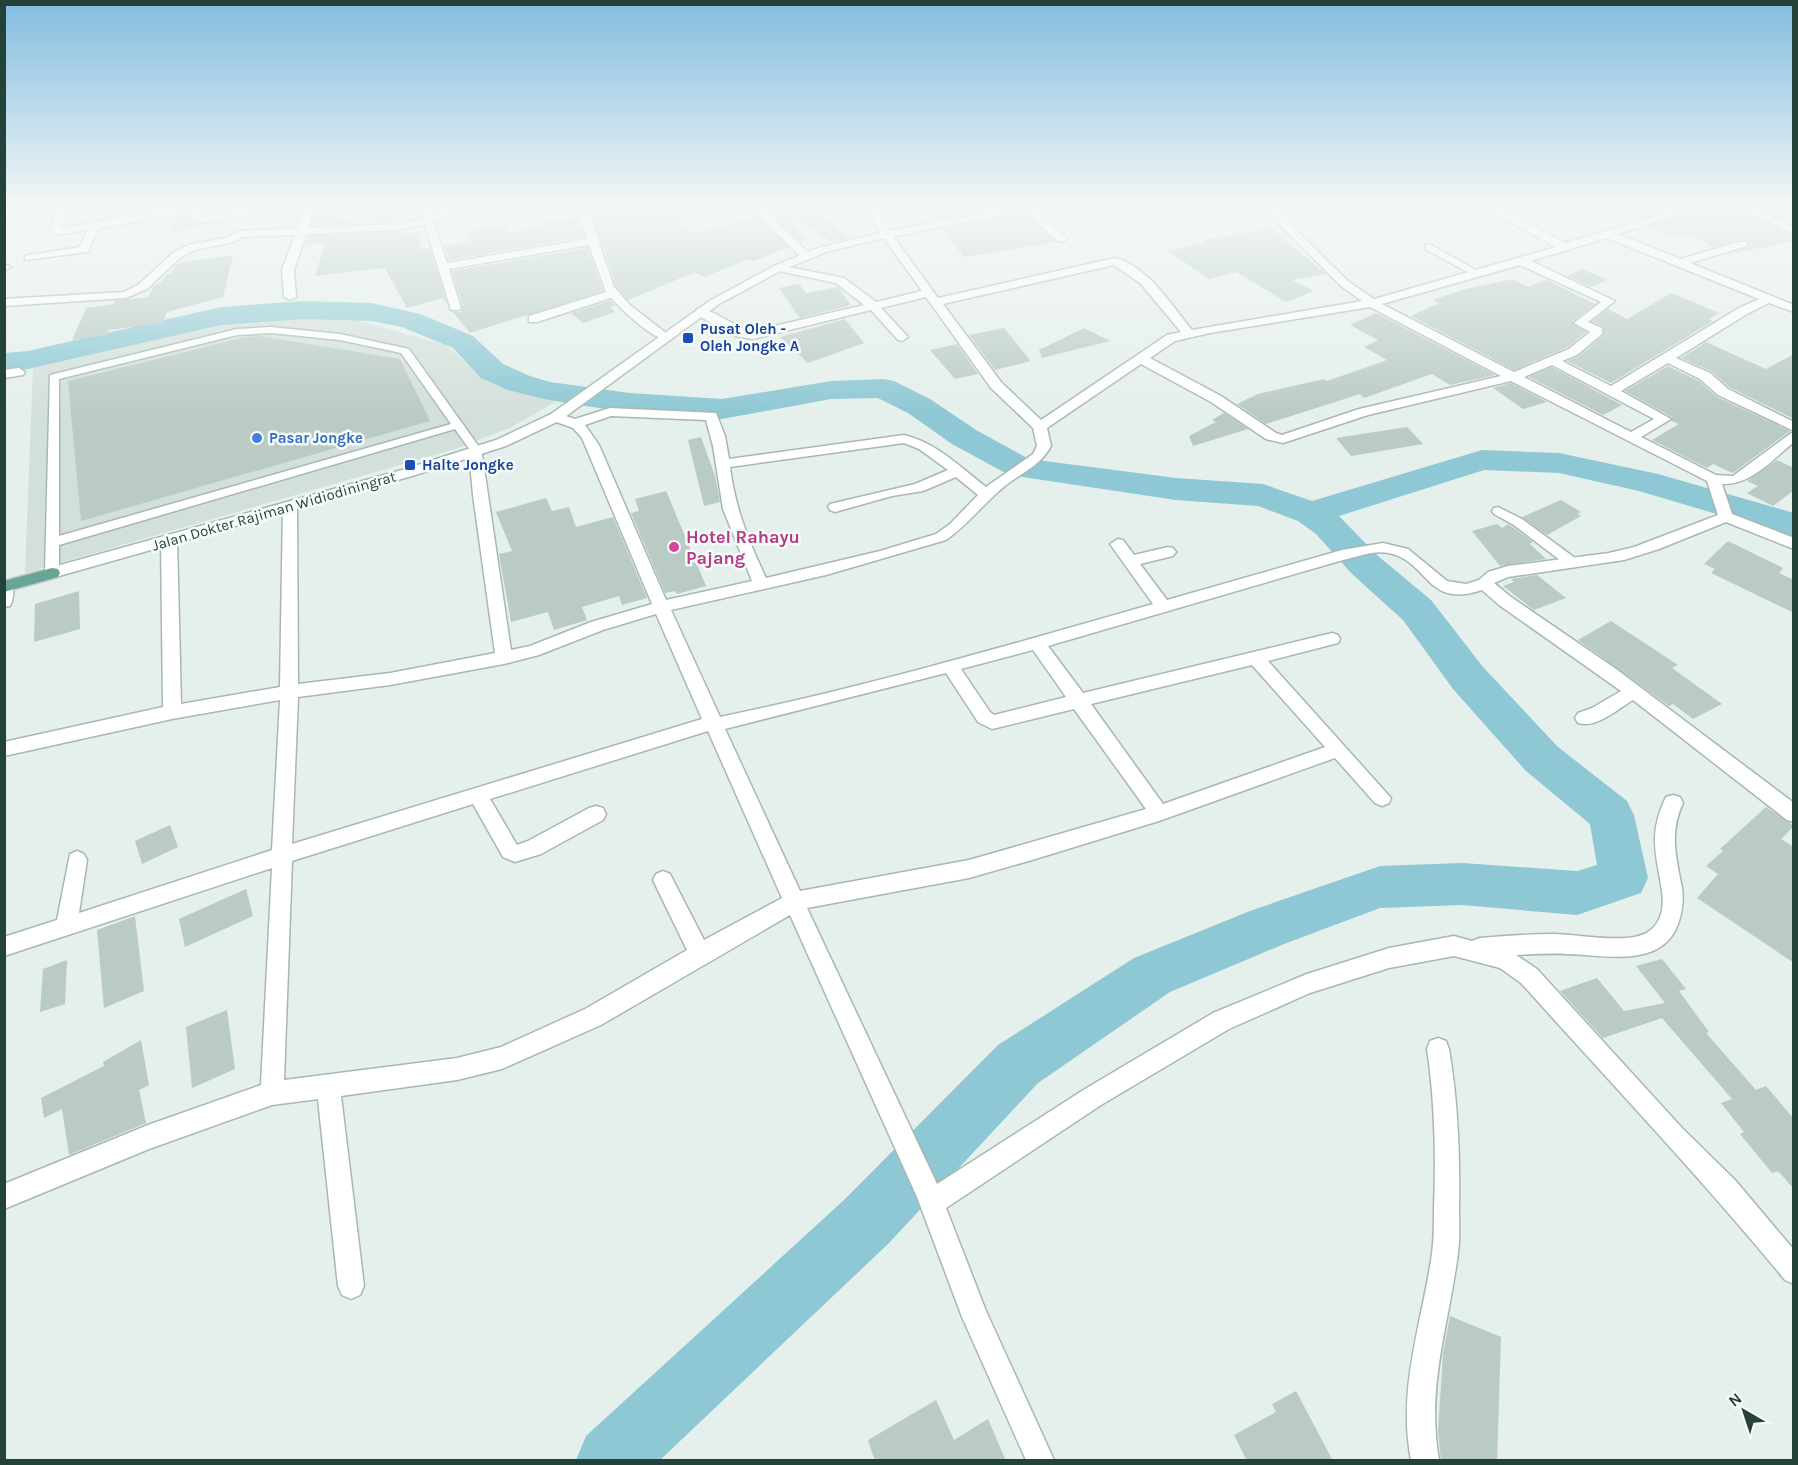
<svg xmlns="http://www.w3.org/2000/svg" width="1798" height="1465" font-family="Karla,sans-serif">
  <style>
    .built { fill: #d3dfda }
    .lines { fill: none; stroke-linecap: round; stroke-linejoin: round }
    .river { fill: #8dc8d4; fill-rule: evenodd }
    .building { fill: #bacac4 }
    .service-casing { stroke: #a7b8b2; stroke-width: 3 }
    .minor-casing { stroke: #a7b8b2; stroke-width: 3 }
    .secondary-casing { stroke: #a3bbb3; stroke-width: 3 }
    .primary-casing { stroke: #c1cac8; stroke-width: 3 }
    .service { fill: #fff; fill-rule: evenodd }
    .minor { fill: #fff; fill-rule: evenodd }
    .secondary { fill: #fff; fill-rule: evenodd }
    .primary { fill: #69a597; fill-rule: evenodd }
    .transit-dot { fill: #1a4fb4; stroke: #f6fbf9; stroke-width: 2 }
    .shop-dot { fill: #3f7fe0; stroke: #f6fbf9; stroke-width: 2 }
    .hotel-dot { fill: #d1479c; stroke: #f6fbf9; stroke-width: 2 }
    .labels { text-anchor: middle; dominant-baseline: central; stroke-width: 5; stroke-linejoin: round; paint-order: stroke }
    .far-transit-label { font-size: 15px; font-weight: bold; fill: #164399; stroke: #f6fbf9; text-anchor: start }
    .far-shop-label { font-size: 15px; font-weight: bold; fill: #366cbe; stroke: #f6fbf9; text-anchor: start }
    .far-street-label { font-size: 15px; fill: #23423a; stroke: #f6fbf9 }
    .hotel-label { font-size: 18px; font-weight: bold; fill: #b23c85; stroke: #f6fbf9; text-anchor: start }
  </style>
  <rect width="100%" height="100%" fill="#e5efeb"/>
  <path class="built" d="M345 317 446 345 486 381 555 402 512 427 455 449 25 573 33 368 227 323Z"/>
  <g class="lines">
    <path class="river" d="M304 301 372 303 420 314 473 336 503 364 530 376 550 382 630 393 722 399 831 381 883 379 894 381 930 399 976 430 1029 459 1176 478 1263 484 1312 501 1482 450 1559 453 1658 474 1794 513V537L1639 491 1559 473 1484 470 1339 516 1378 556 1431 600 1483 667 1558 747 1627 801 1634 815 1648 878 1641 893 1577 915 1462 905 1380 908 1284 944 1170 992 1038 1083 888 1244 660 1460H576L586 1436 844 1200 998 1045 1134 958 1250 911 1380 866 1462 863 1577 871 1597 865 1590 824 1526 771 1453 689 1403 620 1352 574 1316 534 1298 521 1258 506 1176 500 1009 475 952 444 908 413 878 398 831 399 722 419 630 413 549 400 508 390 481 378 453 348 402 327 372 321 304 319 221 325 28 369 4 371V353L28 351 221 307Z"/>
  </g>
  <g class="building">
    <path d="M343 209 340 220 402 212 404 220 311 226 316 211Z"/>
    <path d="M597 209H669L693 233 757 217 788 247 754 261 749 259 704 277 695 272 628 300 616 286 592 214 600 213Z"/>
    <path d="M789 209H817L850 238 832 242 787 212 806 240 800 242 773 216Z"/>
    <path d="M928 209H990L936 220Z"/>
    <path d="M1606 209H1668L1632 220Z"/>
    <path d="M1696 209H1741L1794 236V241L1730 254 1749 247V240H1738L1714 247 1683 233 1672 238 1647 227Z"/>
    <path d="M1763 209H1794V224Z"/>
    <path d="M1022 213 1056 242 964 257 943 229Z"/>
    <path d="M190 215 191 220 200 227 170 233 176 217Z"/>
    <path d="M577 217 584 237 449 260 444 246 471 242 465 232 503 224 508 233 546 226 544 222Z"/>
    <path d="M1271 228 1326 274 1292 280 1314 291 1286 302 1236 272 1209 279 1168 251 1206 242 1204 240Z"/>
    <path d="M404 231V234L421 233 420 249 430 248 447 304 442 298 407 308 385 268 315 276 325 243 305 245 308 236Z"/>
    <path d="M588 248 603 291 470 333 453 312H461L463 307 452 271Z"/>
    <path d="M233 255 223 297 167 312 163 323 109 330 107 335 72 340 86 308 114 304 115 301 148 297 154 286 161 282 167 274 171 273 178 263Z"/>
    <path d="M1583 269 1607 280 1591 287 1567 276Z"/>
    <path d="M1513 279 1528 287 1544 280 1551 282 1595 304 1572 322 1586 332 1568 347 1514 370 1411 316 1439 303 1433 300 1465 289Z"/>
    <path d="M799 284 806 293 838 287 851 305 800 318 779 288Z"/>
    <path d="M1671 293 1719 313 1709 319 1713 321 1611 383 1567 361 1578 357 1603 336V326L1592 321 1608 309 1627 319Z"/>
    <path d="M610 301 615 305 610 307 615 312 583 323 571 313Z"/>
    <path d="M1376 313 1495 375 1450 385 1432 374 1364 398 1360 394 1266 424 1237 404 1258 394 1324 379 1327 381 1387 360 1364 347 1378 340 1350 325Z"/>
    <path d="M845 319 864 343 808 363 780 337Z"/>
    <path d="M1004 328 1031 361 995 370 969 335Z"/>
    <path d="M1084 328 1110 341 1042 358 1039 350Z"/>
    <path d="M259 336 400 359 430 421 81 521 68 381 246 337Z"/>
    <path d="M1706 342 1766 369 1794 354V419L1729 387 1711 371 1681 358Z"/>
    <path d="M957 344 978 374 955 379 930 350Z"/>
    <path d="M1668 366 1699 381 1717 397 1790 431 1733 473 1713 464 1707 468 1652 440 1679 424 1672 421V417L1625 391Z"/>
    <path d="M1552 367 1622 405 1603 415 1529 377Z"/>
    <path d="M1511 383 1547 402 1523 409 1493 388Z"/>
    <path d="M1224 413 1248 429 1193 446 1189 436 1216 422 1212 420Z"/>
    <path d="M1407 427 1423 444 1351 456 1336 438Z"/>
    <path d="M701 437 715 476 720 502 704 506 688 440Z"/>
    <path d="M1777 460 1794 468V490L1773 506 1747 493 1758 486 1747 481Z"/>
    <path d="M666 491 706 586 677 594 675 591 665 593 631 513 639 511 635 499Z"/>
    <path d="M546 498 552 511 569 507 576 527 613 517 647 598 622 605 619 596 582 607 587 620 554 630 548 612 511 622 499 554 512 551 496 512Z"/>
    <path d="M1561 500 1581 512 1577 514 1581 516 1547 535 1522 517Z"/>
    <path d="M1497 524 1502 528 1508 524 1513 527 1533 542 1530 544 1546 559 1500 566 1472 531Z"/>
    <path d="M1728 541 1783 568 1779 573 1794 580V613L1711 573 1715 569 1704 564Z"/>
    <path d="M1537 575 1566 598 1534 610 1503 586 1514 582 1511 579Z"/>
    <path d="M79 591 80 629 34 642 35 604Z"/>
    <path d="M1611 621 1678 665 1672 668 1722 704 1693 719 1673 704 1669 706 1578 640Z"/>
    <path d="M1766 807 1794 826 1781 839 1794 847V963L1697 898 1718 874 1706 866 1723 851 1720 849Z"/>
    <path d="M170 825 178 847 142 864 135 841Z"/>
    <path d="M246 889 253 916 185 947 179 919Z"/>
    <path d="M135 916 144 991 104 1008 97 930Z"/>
    <path d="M1662 959 1686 989 1679 991 1709 1032 1706 1033 1756 1090 1766 1086 1794 1119V1189L1778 1171 1772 1173 1740 1134 1744 1132 1721 1103 1732 1099 1662 1018 1603 1038 1560 991 1597 978 1624 1011 1665 1003 1636 966Z"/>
    <path d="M67 960 65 1004 40 1012 43 969Z"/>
    <path d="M227 1010 235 1069 192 1088 186 1027Z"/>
    <path d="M141 1040 149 1085 139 1090 146 1123 69 1155 62 1109 44 1118 41 1098 104 1066 103 1062Z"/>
    <path d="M1450 1316 1501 1337 1497 1461H1441L1438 1431 1443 1354Z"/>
    <path d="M1296 1391 1333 1461H1247L1234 1435 1276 1412 1272 1404Z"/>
    <path d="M936 1400 954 1440 988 1419 1006 1461H875L868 1440Z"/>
  </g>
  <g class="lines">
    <defs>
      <g id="service">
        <path d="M1425 245H1431L1481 273 1473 275 1425 249Z"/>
        <path d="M271 327 340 334 409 349 482 451 476 454 472 453 455 429 59 545V573L57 576H47L45 573 50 375 237 329ZM271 333 340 340 401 353 451 424 59 536V379L237 335Z"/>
        <path d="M1498 507 1522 519 1575 558 1576 561 1575 564H1565L1514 525 1494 514 1492 511 1494 508Z"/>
      </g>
      <g id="minor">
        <path d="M56 209H66L61 228 169 209H204L203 217 246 211 251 214 246 217 200 223 192 218 193 212 98 228 88 252 25 260V256L29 255 80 247 87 230 58 235 50 230Z"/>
        <path d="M304 209H314L308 228 395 224 423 219 422 209H430L432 215 445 209H460L434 222 447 263 587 239 577 209H587L600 241 599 243 614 287 630 305 671 337 669 340C655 342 621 309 611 298L537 322H529V316L606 292 589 245 449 269 461 308 459 310H451L425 225 395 230 306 234 294 270 296 297 290 300 284 297 282 270 295 235 243 237 233 242 195 250 181 257 147 289 126 298 4 306V299L124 292 139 284 173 253 188 245 225 238 240 231 297 228Z"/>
        <path d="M752 209H787L769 215 810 254V258H802Z"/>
        <path d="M1021 209H1033L1067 239 1062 242 1058 241Z"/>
        <path d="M1264 209H1275L1349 282 1374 299 1556 247 1486 209H1500L1566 243 1677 209H1694L1618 234 1680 259 1739 242H1747V246L1690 263 1794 305V312L1769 303 1747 314 1676 358 1710 373 1728 389 1794 422V431L1718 395 1700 379 1668 363 1621 391 1671 419 1641 437 1716 475 1733 476 1794 431V442C1772 460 1751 485 1722 484L1732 514 1794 538V549L1726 522 1659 549 1624 560 1508 577 1494 583 1511 597 1616 669 1794 803V822L1787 820 1633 700C1618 709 1596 729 1578 723L1575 718 1578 713 1592 708 1621 691 1499 605 1482 590C1425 609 1430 562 1389 553 1374 550 1357 557 1343 560L1048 646 1083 693 1332 633 1338 635 1340 639 1338 643 1268 661 1391 798 1389 803 1382 806 1375 803 1335 758 1159 821 1032 860 969 878 807 908 937 1184 1085 1089 1213 1013 1307 974 1389 948 1454 936 1472 941 1480 938C1504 936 1529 934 1553 934 1578 934 1628 945 1648 932 1662 923 1664 906 1662 891 1656 853 1648 834 1666 797L1673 795 1680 797 1683 803C1669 833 1676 857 1682 888 1684 903 1682 915 1676 929 1657 968 1602 955 1567 954 1550 953 1533 954 1516 955L1537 969 1682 1128 1735 1180 1794 1250V1284L1785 1280C1701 1178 1610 1082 1521 983L1500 968 1454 956 1389 968 1310 993 1229 1029 1101 1105 946 1208 986 1311 1054 1460H1026L962 1317 917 1197 790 915 601 1025 502 1069 457 1080 341 1096 364 1286 360 1295 351 1299 342 1295 338 1286 318 1099 272 1105 149 1149 4 1209V1184L148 1125 261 1085 272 868 4 956V937L57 920 70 854 77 851 84 854 87 860 79 913 272 850 280 700 172 719 4 756V742L163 707 161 540 164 536 169 535 177 540 181 704 280 687 283 506 290 501 297 506 298 684 390 673 495 653 473 495 469 451 476 447 481 448 511 650 530 646 591 622 652 604 582 438 573 428 551 420 549 417 551 414 556 413 575 419 610 408 716 413 725 436 729 459 904 435C937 443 960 467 986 487L1033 454 1037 446 1033 428 991 388 926 297 881 308 908 337 902 341 898 340 871 310 753 339 735 336 697 315V309C712 307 735 329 753 331L864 305 836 283 774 270V266L778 265 844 278 876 302 922 291 881 234 886 231 890 232 938 298 1115 258C1149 267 1170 304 1192 330L1362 301 1341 286ZM1607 238 1759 299 1739 308 1611 386 1562 361 1577 355 1602 334V328L1588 322 1615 301 1531 261ZM1114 265 1140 283 1181 332 1167 335 1041 420 1001 382 943 304ZM1520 265 1601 302 1574 323 1590 332 1569 349 1514 372 1382 304ZM1370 307 1501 376 1359 409 1282 435 1276 433 1221 396 1150 358 1175 341 1210 333ZM1141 364 1211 402 1266 439 1283 443 1368 415 1511 381 1707 481 1718 515 1634 547 1609 553 1508 566 1488 572 1479 580 1466 584 1447 581 1408 549 1383 543 1342 550 1167 600 1140 564 1173 556 1176 552 1173 548 1168 547 1134 555 1123 540 1118 539 1110 544 1153 604C1010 645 865 687 720 717L671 610 826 575 946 540C966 526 980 508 998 492 1015 475 1040 468 1051 446L1047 428ZM1552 365 1654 419 1631 432 1524 377ZM611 416 706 420 713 446 723 509 752 581 666 600 599 445 585 425ZM904 443 919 449 948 470 915 484 830 504 828 507 830 510 835 512 892 496 923 491 956 477 978 495 950 524 936 534 880 551 766 578C749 542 735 508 730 467ZM656 614 702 719 292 844 298 697 390 685 504 664 539 655 603 630ZM1033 650 1066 697 994 715 990 712 961 669ZM1252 665 1325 747 1163 804 1091 704ZM946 673 978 722 992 729 1074 709 1146 809 969 860 800 891 725 729ZM708 731 782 898 704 940 670 874 663 871 656 874 653 880 687 950 585 1009 501 1047 457 1058 284 1080 292 861 473 804 503 857 515 862 541 854 603 820 606 814 603 808 596 806 589 808 528 841 517 845 490 799Z"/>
        <path d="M1743 209H1757L1794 227V234Z"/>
        <path d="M4 264 11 267 4 271Z"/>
        <path d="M19 368 25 372 23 375 4 378V370Z"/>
        <path d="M4 582 12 583C15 589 13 600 10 606L4 607Z"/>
        <path d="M1438 1038 1446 1041 1449 1049C1458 1102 1460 1154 1459 1208 1459 1223 1460 1238 1458 1253 1449 1325 1426 1386 1439 1460H1411C1397 1389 1422 1323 1432 1254 1434 1239 1434 1223 1434 1208 1436 1155 1435 1102 1427 1049L1430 1041Z"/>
      </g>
      <path id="secondary" d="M867 209H877L890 231 1005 209H1029L862 243 826 252 782 270 719 304 561 420 506 446 412 476 52 578 46 577 44 573 46 569 402 470 496 440 551 414 711 300 774 266 818 248 880 233Z"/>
      <path id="primary" d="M52 568 58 569 60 573 58 577 4 592V581Z"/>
    </defs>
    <use href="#service" class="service-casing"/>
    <use href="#minor" class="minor-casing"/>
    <use href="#secondary" class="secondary-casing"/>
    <use href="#primary" class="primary-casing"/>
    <use href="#service" class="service"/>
    <use href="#minor" class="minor"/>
    <use href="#secondary" class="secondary"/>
    <use href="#primary" class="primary"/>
  </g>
  <linearGradient id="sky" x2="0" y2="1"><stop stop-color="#83bce0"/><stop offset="0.5" stop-color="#f3f8f6"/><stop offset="1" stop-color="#f3f8f6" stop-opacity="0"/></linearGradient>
  <rect width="1798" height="415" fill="url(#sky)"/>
  <g class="transit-dot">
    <rect x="682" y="332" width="12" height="12" rx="3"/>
    <rect x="404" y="459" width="12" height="12" rx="3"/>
  </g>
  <circle class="shop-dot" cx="257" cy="438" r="6"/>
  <circle class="hotel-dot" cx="674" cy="547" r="6"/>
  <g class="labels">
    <g class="far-transit-label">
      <text x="700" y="329">Pusat Oleh -<tspan x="700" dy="17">Oleh Jongke A</tspan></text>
      <text x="422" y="465">Halte Jongke</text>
    </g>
    <g class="far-shop-label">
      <text x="269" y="438">Pasar Jongke</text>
    </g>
    <g class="far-street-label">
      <text transform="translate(274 511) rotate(-16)">Jalan Dokter Rajiman Widiodiningrat</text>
    </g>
    <g class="hotel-label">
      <text x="686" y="537">Hotel Rahayu<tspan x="686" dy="21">Pajang</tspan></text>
    </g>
  </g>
  <rect width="1798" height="1465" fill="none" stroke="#23423a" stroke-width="12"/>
  <g transform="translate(1744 1411) rotate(321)" stroke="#f6fbf9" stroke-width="4.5" paint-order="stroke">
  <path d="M0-4.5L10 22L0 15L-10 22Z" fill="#23423a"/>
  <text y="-9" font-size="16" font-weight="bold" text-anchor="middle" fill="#23423a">N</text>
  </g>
</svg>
